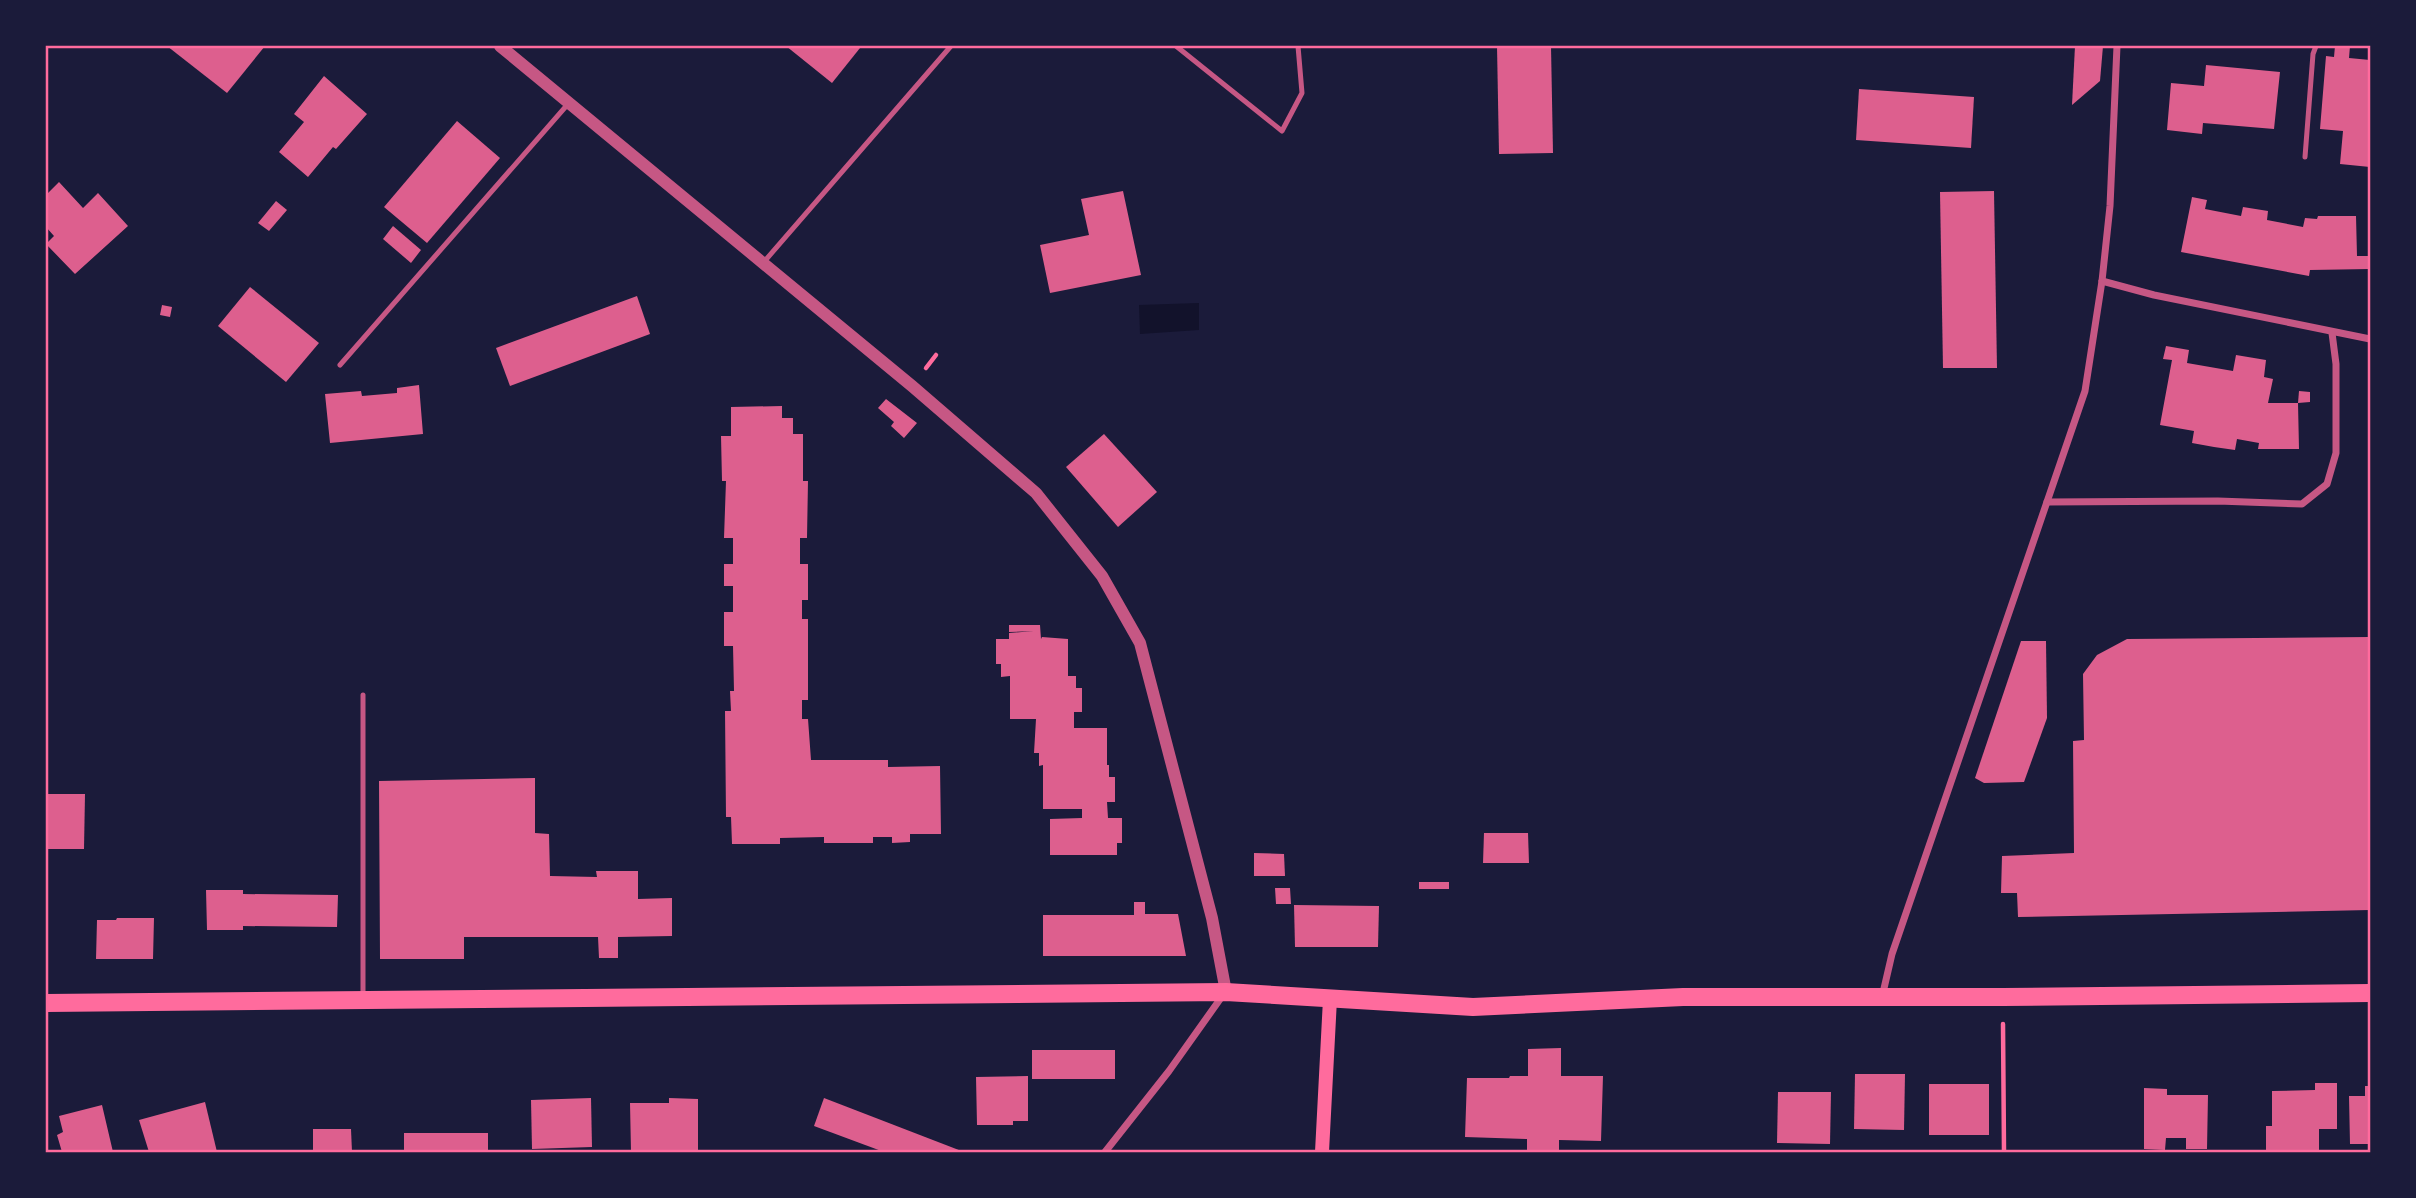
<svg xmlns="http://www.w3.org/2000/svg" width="2416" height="1198" font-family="'DejaVu Sans',sans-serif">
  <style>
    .water { fill: #12122b }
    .building { fill: #dd5f8e }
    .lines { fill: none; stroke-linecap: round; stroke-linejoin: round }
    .path { stroke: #ff6b9d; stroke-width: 4.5 }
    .service { stroke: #c65784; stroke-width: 5 }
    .minor { stroke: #c65784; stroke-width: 7 }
    .tertiary { stroke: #c65784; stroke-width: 12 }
    .secondary { stroke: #ff6b9d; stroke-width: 14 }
    .primary { stroke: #ff6b9d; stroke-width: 18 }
    .neatline { fill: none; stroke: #ff6b9d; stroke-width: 2.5 }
  </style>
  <rect width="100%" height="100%" fill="#1b1b3a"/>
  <path class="water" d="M1199 303V330L1140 334 1139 305Z"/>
  <g class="building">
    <path d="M167 46H265L227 93Z"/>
    <path d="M786 46H857L860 48 832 83Z"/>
    <path d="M1497 46H1551L1553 153 1499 154Z"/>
    <path d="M2075 46H2103L2100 81 2072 105Z"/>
    <path d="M2335 46H2350L2349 58 2370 60V167L2340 164 2343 131 2320 129 2326 56 2334 57Z"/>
    <path d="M2206 65 2280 72 2274 129 2203 123 2202 134 2167 130 2171 83 2204 86Z"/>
    <path d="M324 76 367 114 336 149 333 147 308 177 279 152 304 122 294 114Z"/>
    <path d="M1859 89 1974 97 1971 148 1856 140Z"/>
    <path d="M457 121 500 158 427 243 384 207Z"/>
    <path d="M59 182 83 208 98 193 128 226 75 274 46 244 54 236 46 227V195Z"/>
    <path d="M1123 191 1141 275 1050 293 1040 245 1089 235 1081 199Z"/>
    <path d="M1994 191 1997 368H1943L1940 192Z"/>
    <path d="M2192 197 2207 200 2205 209 2241 216 2243 207 2268 211 2267 220 2303 227 2305 218 2317 219 2318 216H2356L2357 256H2370V269L2310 270 2309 276 2181 252Z"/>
    <path d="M276 201 287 210 269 231 258 223Z"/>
    <path d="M393 226 421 250 411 263 383 239Z"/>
    <path d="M250 287 319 343 286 382 218 326Z"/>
    <path d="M637 296 650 334 510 386 496 348Z"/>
    <path d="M162 305 172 307 170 317 160 315Z"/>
    <path d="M2166 346 2189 350 2187 363 2233 371 2236 355 2266 360 2264 377 2273 379 2268 403H2298L2299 449H2258L2259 443 2237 439 2235 450 2214 447 2192 443 2194 431 2160 425 2172 360 2163 359Z"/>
    <path d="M419 385 423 434 330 443 325 394 361 391 362 396 397 393V388Z"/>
    <path d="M2299 391 2310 392V402L2298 403Z"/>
    <path d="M886 399 917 423 904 438 891 426 894 422 878 408Z"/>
    <path d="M782 406V418H793V434H803V481H808L807 538H800V564H808V600H802V619H808V700H802V719H808L811 760H888V767L940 766 941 834H910V842L892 843V837H873V843H824V837L780 838V844H732L731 817H726L725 711H731L730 691H734L733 646H724V612H733V586H724V564H733V538H724L726 481H722L721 436H731V407Z"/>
    <path d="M1104 434 1157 492 1118 527 1066 467Z"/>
    <path d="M1009 625H1040L1041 639 1042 637 1068 639V676H1076V688H1082V712H1074V728H1107V765H1109V777H1115V802H1107L1108 818H1122V843H1117V855H1050V819L1082 818V809H1043V765L1039 766V753H1034L1036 719H1010V676L1001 677V664H996V639H1009V633L1034 631 1009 632Z"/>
    <path d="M2370 637V910L2018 917 2017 893H2001L2002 856 2074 853 2073 741 2084 740 2083 674 2097 655 2127 639Z"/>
    <path d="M2021 641H2046L2047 718 2024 782 1984 783 1975 778Z"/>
    <path d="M535 778V833L549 834 550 876 597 877 596 871H638V899L672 898V936L618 937V958H599L598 937H464V959H380L379 781Z"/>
    <path d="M46 794H85L84 849H46Z"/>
    <path d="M1484 833H1528L1529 863H1483Z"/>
    <path d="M1254 853 1284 854 1285 876H1254Z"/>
    <rect x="1419" y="882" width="30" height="7"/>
    <path d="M1275 888H1290L1291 904H1276Z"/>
    <path d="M206 890H243V894L338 895 337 927 243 926V930H207Z"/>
    <path d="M1134 902H1145V914H1178L1186 956H1043V915H1134Z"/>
    <path d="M1294 905 1379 906 1378 947H1295Z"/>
    <path d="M117 918H154L153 959H96L97 920H116Z"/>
    <path d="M1561 1048V1076H1603L1601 1141 1559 1140V1152H1527V1139L1465 1137 1467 1078H1509L1510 1076H1528V1049Z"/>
    <rect x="1032" y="1050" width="83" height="29"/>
    <path d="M1855 1074H1905L1904 1130 1854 1129Z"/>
    <path d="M1028 1076V1121H1013V1125H977L976 1077Z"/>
    <path d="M2315 1083H2337V1129H2319V1152H2266V1126H2272V1091L2315 1090Z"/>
    <rect x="1929" y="1084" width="60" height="51"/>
    <path d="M2365 1086H2370V1144H2350L2349 1096H2365Z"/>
    <path d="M2144 1088 2167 1089V1095H2208L2207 1149H2186V1138H2166L2165 1150 2144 1149Z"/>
    <path d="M1778 1092H1831L1830 1144 1777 1143Z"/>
    <path d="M591 1098 592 1147 532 1149 531 1100Z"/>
    <path d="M669 1098 698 1099V1152H631L630 1103H669Z"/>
    <path d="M824 1098 964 1152H884L814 1126Z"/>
    <path d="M205 1102 217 1152H149L139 1120Z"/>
    <path d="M102 1105 113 1152H62L57 1135 63 1132 59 1116Z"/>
    <path d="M313 1129H351L352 1152H313Z"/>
    <rect x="404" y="1133" width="84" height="19"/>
  </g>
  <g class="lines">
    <g class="path">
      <path d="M926 368 936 355"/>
      <path d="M2003 1024 2004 1152"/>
    </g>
    <g class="service">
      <path d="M1176 46 1282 131 1302 93 1298 46"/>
      <path d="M2305 157 2313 54 2316 46"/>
      <path d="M763 263 951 46"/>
      <path d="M340 365 568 104"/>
      <path d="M363 695V998"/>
    </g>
    <g class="minor">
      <path d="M2102 281 2154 295 2370 339"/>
      <path d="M2047 502 2218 501 2302 504 2327 484 2336 453V364L2332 333"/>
      <path d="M1882 997 1892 954 2085 391 2102 281 2110 206 2117 46"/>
      <path d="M1105 1152 1169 1071 1223 995"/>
    </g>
    <path class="tertiary" d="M500 46 912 386 1036 493 1102 576 1140 643 1212 918 1226 992"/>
    <path class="secondary" d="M1322 1152 1330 999"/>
    <path class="primary" d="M46 1003 1226 992 1473 1007 1683 997H2003L2370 993"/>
  </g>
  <rect width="2416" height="1198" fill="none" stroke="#1b1b3a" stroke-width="94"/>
  <rect x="47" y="47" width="2322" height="1104" class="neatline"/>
</svg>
